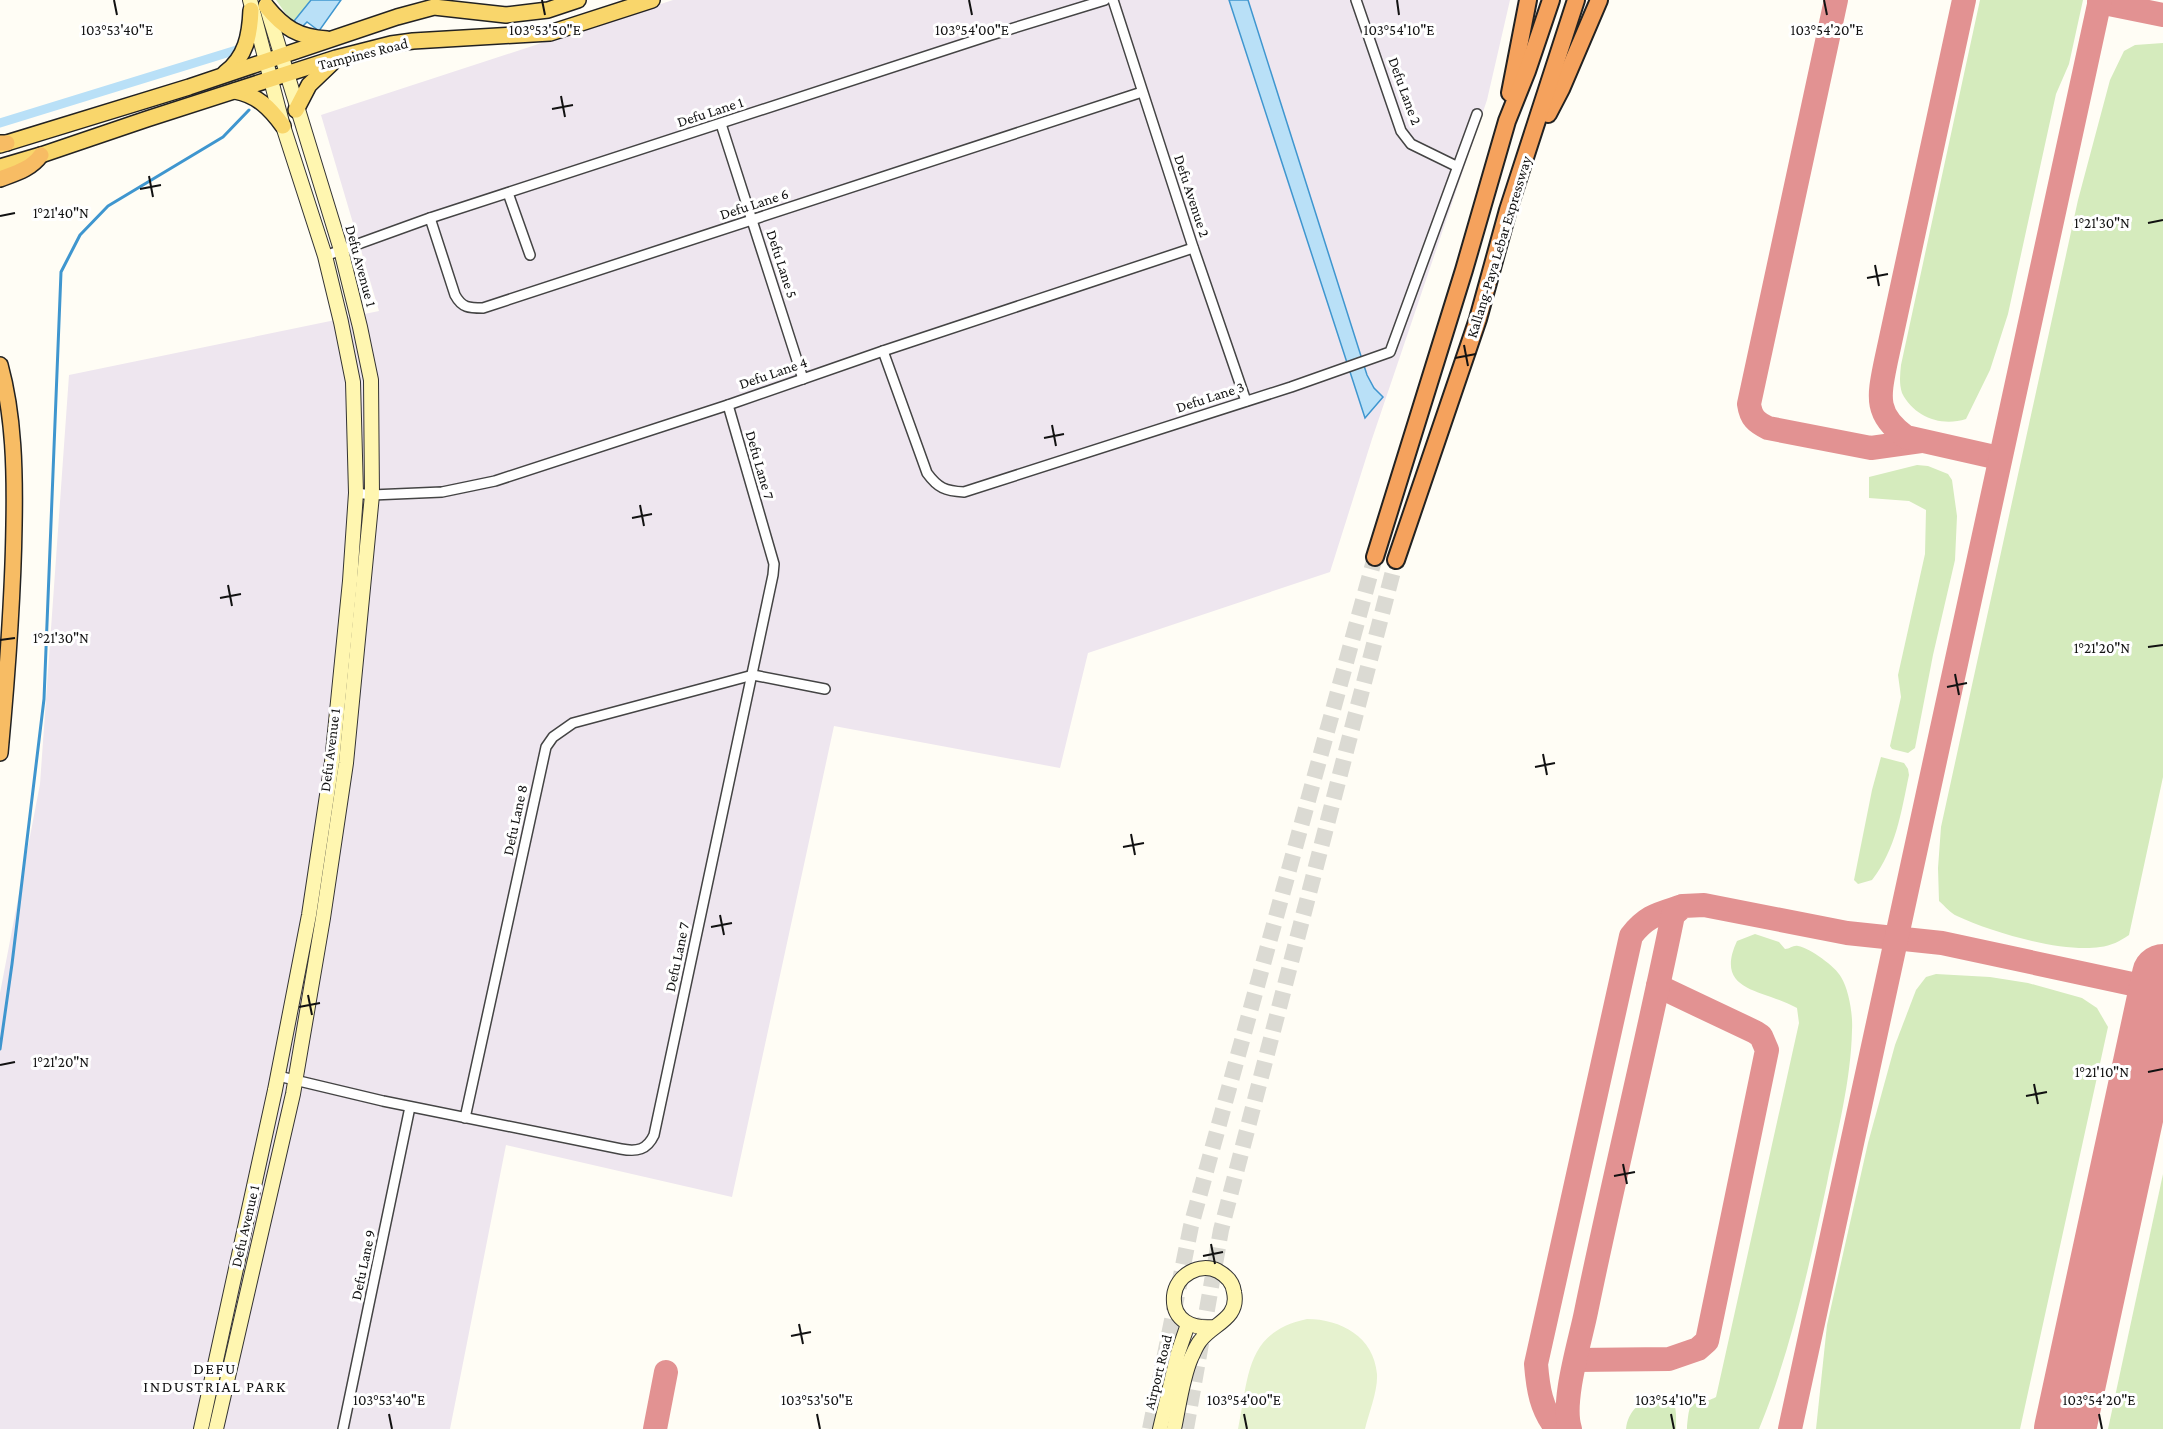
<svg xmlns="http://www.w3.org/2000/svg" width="2163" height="1429" font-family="'Crimson Pro',serif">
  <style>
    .industrial { fill: #eee6ef }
    .green { fill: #d5ebbd }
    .pitch { fill: #e6f2cf }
    .water { fill: #b9e0f7; stroke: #3f96cf; stroke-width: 1.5 }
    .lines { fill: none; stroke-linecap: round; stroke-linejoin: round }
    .stream { stroke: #3f96cf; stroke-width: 3 }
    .canal { stroke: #b9e0f7; stroke-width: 9 }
    .taxiway { stroke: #e29292; stroke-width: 24 }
    .runway { stroke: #e29292; stroke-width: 62 }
    .motorway-tunnel { stroke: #dbdad3; stroke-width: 16; stroke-dasharray: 16 8; stroke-linecap: butt }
    .minor-casing { stroke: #444; stroke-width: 12 }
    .secondary-casing { stroke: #333; stroke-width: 16 }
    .primary-casing { stroke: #222; stroke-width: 18 }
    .trunk-casing { stroke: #222; stroke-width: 18 }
    .motorway-casing { stroke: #222; stroke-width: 20 }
    .minor { stroke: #fff; stroke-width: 9 }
    .secondary { stroke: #fff6b0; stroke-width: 14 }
    .primary { stroke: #f9d66b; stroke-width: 15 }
    .trunk { stroke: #f7bc64; stroke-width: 15 }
    .motorway { stroke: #f5a25d; stroke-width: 16 }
    .ticks { fill: none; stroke: #111; stroke-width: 2 }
    .labels { text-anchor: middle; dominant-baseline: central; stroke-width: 6; stroke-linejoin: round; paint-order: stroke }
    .street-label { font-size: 15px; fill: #111; stroke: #fff }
    .neighbourhood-label { font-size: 16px; letter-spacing: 1.5px; fill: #111; stroke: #fff }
    .ticks-label { font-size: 15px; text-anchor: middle; fill: #111; stroke: #fff; stroke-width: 6; stroke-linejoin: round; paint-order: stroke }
  </style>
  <rect width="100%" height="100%" fill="#fffdf5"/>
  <path class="industrial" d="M673 0H1510L1487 100 1372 439 1330 572 1088 653 1060 768 834 726 732 1197 506 1145 450 1429H0V993L40 784 69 375 379 311 321 115Z"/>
  <g class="green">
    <path d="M276 0H311L294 21 286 14Z"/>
    <path d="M1980 0H2083L2069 64 2056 94 2008 314 1990 370 1966 419C1941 427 1914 417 1902 393 1899 384 1900 374 1901 365Z"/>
    <path d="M2163 43V777L2129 935C2120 941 2111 946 2100 947 2062 953 1991 932 1957 916 1950 913 1945 906 1939 901L1938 868 1941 827 2078 200 2110 80 2124 51 2135 45Z"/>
    <path d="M1917 465 1928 466 1948 474 1952 480 1957 516 1955 560 1933 655 1915 748 1908 753 1892 749 1890 746 1901 697 1898 675 1925 554 1926 510 1909 501 1869 498V477Z"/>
    <path d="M1881 757 1904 763 1908 769 1909 775C1901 813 1896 849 1872 880L1858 884 1854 880 1872 790Z"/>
    <path d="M1755 934 1779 942 1785 949C1790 949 1793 945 1798 946 1810 948 1836 967 1841 977 1849 990 1853 1015 1852 1030 1851 1081 1837 1134 1827 1183 1809 1266 1791 1351 1759 1429H1687C1690 1393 1691 1410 1716 1397L1799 1023 1797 1008C1765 989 1713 993 1737 941Z"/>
    <path d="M1936 974 1990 977 2028 983 2082 998 2097 1008 2108 1027 2020 1429H1816L1827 1325 1868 1143 1895 1045 1916 990 1926 977Z"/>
    <path d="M2163 1174V1429H2108Z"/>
    <path d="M1656 1396C1660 1396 1663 1395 1667 1396 1678 1399 1676 1420 1676 1429H1626C1628 1411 1640 1401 1656 1396Z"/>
  </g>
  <path class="pitch" d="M1307 1319C1341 1319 1374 1337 1377 1374 1378 1391 1369 1412 1365 1429H1238C1249 1377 1245 1332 1307 1319Z"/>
  <g class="water">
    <path d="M311 0H341L319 31 307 22 302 27 294 21Z"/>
    <path d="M1229 0H1248L1367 375 1374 388 1383 397 1365 418Z"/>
  </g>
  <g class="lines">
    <path class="stream" d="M0 1049 12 964 44 699 61 272 80 235 108 206 223 137 249 110"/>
    <path class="canal" d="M0 123 243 48"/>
    <g class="taxiway">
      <path d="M1836 0 1749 404C1751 418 1756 422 1768 428L1871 448 1921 441"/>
      <path d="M1964 0 1886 361C1879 396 1874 414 1906 437L1999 458"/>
      <path d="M2099 2 2163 15"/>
      <path d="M1576 1360 1669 1359 1698 1349 1707 1341 1767 1050 1761 1036 1755 1032 1658 986"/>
      <path d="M655 1429 666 1372"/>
      <path d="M1557 1429C1541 1409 1538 1389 1536 1364L1631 936C1647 915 1659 914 1683 906"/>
      <path d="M1570 1429C1561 1402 1580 1342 1586 1312 1613 1180 1646 1048 1673 915L1683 906 1704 905 1847 933 1942 943 2160 990"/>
      <path d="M1790 1429 2100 0"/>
    </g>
    <path class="runway" d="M2065 1429 2163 975"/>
    <g class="motorway-tunnel">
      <path d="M1150 1429 1191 1226 1375 557"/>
      <path d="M1186 1429 1221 1230 1396 560"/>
    </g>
    <defs>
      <g id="minor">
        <path d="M1113 0 1192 244 1246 401"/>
        <path d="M1356 0 1401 131 1411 144 1456 166"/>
        <path d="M721 124 803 379"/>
        <path d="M508 193 530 255"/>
        <path d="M430 218 455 295C462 308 469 308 483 308L1142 92"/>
        <path d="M325 256 430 218 991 35 1105 0"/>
        <path d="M883 351 927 473C938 488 945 491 964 492L1291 387 1390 352 1477 114"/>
        <path d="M356 493 372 495 442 492 495 481 728 405 883 351 1193 248"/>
        <path d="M278 1076 383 1101 621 1149C637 1152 647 1150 654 1135L773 575 774 564 728 405"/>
        <path d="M465 1118 546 747 553 737 573 723 753 675 825 689"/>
        <path d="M343 1429 410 1107"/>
      </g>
      <g id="secondary">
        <path d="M201 1429 275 1090 309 915 332 762 350 581 356 493 353 382 341 322 325 256 283 126 250 0"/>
        <path d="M216 1429 293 1094 323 918 346 763 372 495 371 380 360 327 341 250 266 5"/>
        <path d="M1160 1429 1178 1353 1188 1324"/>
        <path d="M1174 1429C1179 1406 1182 1379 1191 1358 1194 1352 1196 1346 1200 1341 1212 1324 1240 1319 1234 1292 1233 1283 1227 1276 1218 1271 1200 1262 1176 1275 1174 1296 1172 1321 1193 1329 1214 1327"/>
      </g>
      <g id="primary">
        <path d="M266 6C284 28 298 37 327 39"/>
        <path d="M225 73C246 57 250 35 251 10"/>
        <path d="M235 91C257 95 270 108 283 126"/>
        <path d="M296 110 309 85 332 63"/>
        <path d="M0 145 189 87 397 17 434 7 506 15 548 10 578 0"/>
        <path d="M0 167 41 155 147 119 336 58 391 44 413 41 550 33 652 0"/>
      </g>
      <g id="trunk">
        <path d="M0 143H7"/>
        <path d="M0 179C16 173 31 169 41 155"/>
        <path d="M0 365C14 416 15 472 14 525 13 601 7 677 0 753"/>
      </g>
      <g id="motorway">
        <path d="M1510 93 1528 0"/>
        <path d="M1548 114 1561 89 1599 0"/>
        <path d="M1375 557 1464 270 1507 121 1527 71 1551 0"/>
        <path d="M1396 560 1478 319 1508 210 1576 0"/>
      </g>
    </defs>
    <use href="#minor" class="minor-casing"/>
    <use href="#secondary" class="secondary-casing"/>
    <use href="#primary" class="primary-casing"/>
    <use href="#trunk" class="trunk-casing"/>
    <use href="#motorway" class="motorway-casing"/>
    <use href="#minor" class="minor"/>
    <use href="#secondary" class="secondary"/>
    <use href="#primary" class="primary"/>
    <use href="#trunk" class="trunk"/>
    <use href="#motorway" class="motorway"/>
  </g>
  <path class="ticks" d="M114 0 117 15M542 0 545 15M969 0 972 15M1397 0 1399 15M1824 0 1827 15M561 96 565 117M552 109 573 105M149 176 153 197M140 189 161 185M0 216 15 213M2148 223 2163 220M1875 265 1879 286M1867 278 1888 274M1464 345 1468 366M1455 358 1476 354M1052 425 1056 446M1044 438 1064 434M640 505 644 526M632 518 652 514M228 585 232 606M220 598 241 594M0 640 15 638M2148 647 2163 645M1955 674 1959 695M1947 687 1967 683M1543 754 1547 775M1535 767 1555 763M1131 834 1135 855M1123 847 1144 843M720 915 724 935M711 927 732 923M308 995 312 1015M299 1007 320 1003M0 1065 15 1062M2148 1072 2163 1069M2034 1084 2038 1104M2026 1096 2047 1092M1623 1164 1627 1184M1614 1176 1635 1172M1211 1244 1215 1264M1203 1256 1223 1252M799 1324 803 1344M791 1336 811 1332M389 1414 392 1429M817 1414 820 1429M1244 1414 1247 1429M1671 1414 1674 1429M2099 1414 2102 1429"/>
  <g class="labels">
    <g class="street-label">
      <text transform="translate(363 54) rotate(-14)">Tampines Road</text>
      <text transform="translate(1405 91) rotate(70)">Defu Lane 2</text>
      <text transform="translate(710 112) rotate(-18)">Defu Lane 1</text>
      <text transform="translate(1192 196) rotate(72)">Defu Avenue 2</text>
      <text transform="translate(754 204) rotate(-18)">Defu Lane 6</text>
      <text transform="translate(1499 247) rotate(-73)">Kallang-Paya Lebar Expressway</text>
      <text transform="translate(782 264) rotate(72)">Defu Lane 5</text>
      <text transform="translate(361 266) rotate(75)">Defu Avenue 1</text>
      <text transform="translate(773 373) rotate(-19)">Defu Lane 4</text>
      <text transform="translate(1210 397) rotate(-18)">Defu Lane 3</text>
      <text transform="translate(760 465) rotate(74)">Defu Lane 7</text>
      <text transform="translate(330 750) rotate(-83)">Defu Avenue 1</text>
      <text transform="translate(515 820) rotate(-78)">Defu Lane 8</text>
      <text transform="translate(677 957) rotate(-78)">Defu Lane 7</text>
      <text transform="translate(245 1226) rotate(-77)">Defu Avenue 1</text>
      <text transform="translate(363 1265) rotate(-78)">Defu Lane 9</text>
      <text transform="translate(1158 1372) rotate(-76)">Airport Road</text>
    </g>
    <g class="neighbourhood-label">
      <text x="215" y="1368">DEFU<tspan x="215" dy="18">INDUSTRIAL PARK</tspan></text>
    </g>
  </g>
  <g class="ticks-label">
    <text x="117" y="35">103°53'40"E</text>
    <text x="545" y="35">103°53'50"E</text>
    <text x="972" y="35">103°54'00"E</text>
    <text x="1399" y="35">103°54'10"E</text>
    <text x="1827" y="35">103°54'20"E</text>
    <text x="61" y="218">1°21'40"N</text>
    <text x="2102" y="228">1°21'30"N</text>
    <text x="61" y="643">1°21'30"N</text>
    <text x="2102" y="653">1°21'20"N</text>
    <text x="61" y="1067">1°21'20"N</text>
    <text x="2102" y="1077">1°21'10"N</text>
    <text x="389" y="1405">103°53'40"E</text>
    <text x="817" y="1405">103°53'50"E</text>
    <text x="1244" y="1405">103°54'00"E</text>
    <text x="1671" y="1405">103°54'10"E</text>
    <text x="2099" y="1405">103°54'20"E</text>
  </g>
</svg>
